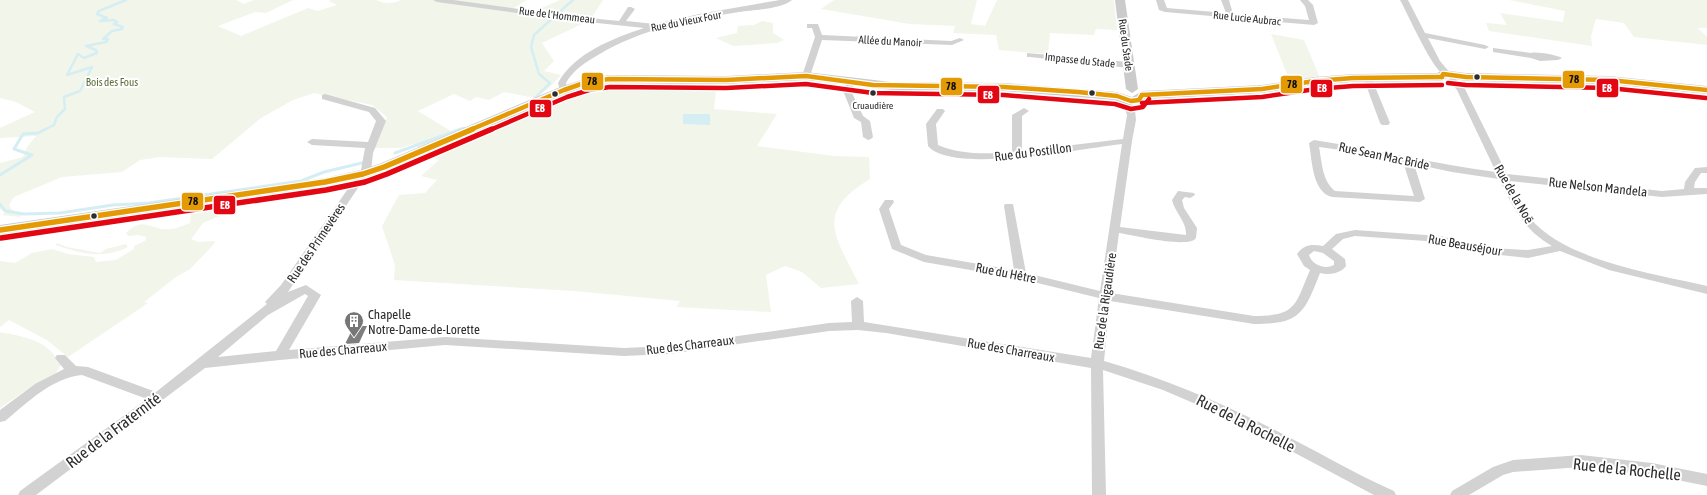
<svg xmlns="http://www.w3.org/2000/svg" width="1707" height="495" font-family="'Asap Condensed',sans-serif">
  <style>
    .green { fill: #f2f5ea }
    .water { fill: #d5eef3 }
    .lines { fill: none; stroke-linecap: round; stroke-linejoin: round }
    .stream-far1 { stroke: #d5eef3; stroke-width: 2.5 }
    .stream { stroke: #d5eef3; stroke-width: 3 }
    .building { fill: #7e7e7e }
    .street { fill: #d2d2d2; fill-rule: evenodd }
    .secondary { fill: #cbcbcb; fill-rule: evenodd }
    .bus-1-far1-casing { stroke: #fff; stroke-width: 7 }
    .bus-1-casing { stroke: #fff; stroke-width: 8 }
    .bus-2-far1-casing { stroke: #fff; stroke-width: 7 }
    .bus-2-casing { stroke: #fff; stroke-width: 8 }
    .bus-1-far1 { stroke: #e39a04; stroke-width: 4.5 }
    .bus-1 { stroke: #e39a04; stroke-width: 5.5 }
    .bus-2-far1 { stroke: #e30613; stroke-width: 4.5 }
    .bus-2 { stroke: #e30613; stroke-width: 5.5 }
    .bus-dot { fill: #2d2d2d; stroke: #fff; stroke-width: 1.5 }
    .labels { text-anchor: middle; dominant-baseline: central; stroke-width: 4; stroke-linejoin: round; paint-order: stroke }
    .far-bus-label { font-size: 10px; fill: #2d2d2d; stroke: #fff }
    .far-street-label { font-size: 11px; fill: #2d2d2d; stroke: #fff }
    .far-park-label { font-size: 11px; fill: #5c6d36; stroke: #fff }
    .street-label { font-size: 13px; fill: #2d2d2d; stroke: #fff }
    .poi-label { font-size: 13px; fill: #2d2d2d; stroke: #fff; text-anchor: start }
    .near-street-label { font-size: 16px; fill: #2d2d2d; stroke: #fff }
    .line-badge { stroke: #fff; stroke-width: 1.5 }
    .badge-label { font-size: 11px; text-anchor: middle; font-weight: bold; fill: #fff }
    .pale-badge-label { font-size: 11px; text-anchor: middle; font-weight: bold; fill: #111 }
  </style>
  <rect width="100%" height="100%" fill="#fff"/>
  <g class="green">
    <path d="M0 0H237L243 4 254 0H293L266 13 255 12 218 26 241 36 308 8 318 11 337 5 329 1 331 0H376C384 4 393 4 401 0H527L509 11 588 21 542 43 554 61 544 71 561 75 549 88 535 98 504 92 489 100 476 97 470 101 454 94 418 111 462 138 569 93 595 84 627 80 717 81 714 109 777 114 757 146 835 156 869 157 870 179C814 213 835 236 859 284L821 288 802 272 785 266 766 275 771 312 677 307 680 301 574 291 394 280 395 265 382 226 399 195 425 193 437 180 421 176 439 160 413 144 400 148H375L387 117 372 105 314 93 293 100 261 118 212 159 160 157 140 160 122 172 62 177 14 197 9 205 12 210 23 213 20 217 2 215 6 212 0 209V163L23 157 27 147 36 136 0 138V128L35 112 16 102 0 98Z"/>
    <path d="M560 0H603L592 17 535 11Z"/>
    <path d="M834 0H977L971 24 985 26 997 0H1114L1117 30 1096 29 1094 35 1050 33 1048 54 999 50 996 35 953 33 955 26 910 24 821 9Z"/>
    <path d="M1509 0H1707V28H1698L1707 37V45L1634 37 1624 23 1596 19 1591 36 1592 46 1489 31 1486 23 1507 25 1500 13 1563 22 1565 11Z"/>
    <path d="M762 21 773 23V33L784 40 777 43 733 46 716 38 737 33 738 26 754 25Z"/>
    <path d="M1271 34 1304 40 1320 78 1289 79Z"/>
    <path d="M222 203 225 206 226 211 222 215 203 223 191 239 198 242 215 241 214 244 190 269 176 277 144 302 148 303 68 357 47 340 9 320 0 327V261L15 263 32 253 52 249 68 254 94 257 96 262 116 260 134 249V246L145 241 146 237 138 235 128 236 126 233C145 214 151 232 172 229 178 228 184 225 190 223L191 212 209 204Z"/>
    <path d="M57 243 67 247 100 253 106 249 126 244 128 247C102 260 81 253 55 245Z"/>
    <path d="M0 332C5 334 10 333 15 335 38 340 49 345 61 365L55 374 41 385 35 384 0 408Z"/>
  </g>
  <path class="water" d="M683 114H710V125L683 124Z"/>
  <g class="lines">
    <g class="stream-far1">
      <path d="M557 14 573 0"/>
      <path d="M535 98 550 83 539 74 531 47 534 35 555 16"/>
      <path d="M44 130 54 125 57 117 65 109 64 97 80 91 92 67 67 75 78 54 84 58 97 53 96 50 86 46 106 42 108 39H103L112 31 122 29 123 27 114 24 117 22 114 20 100 21 107 18 97 14 99 11 126 0"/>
      <path d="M458 130 464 128"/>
    </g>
    <g class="stream">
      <path d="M395 153 461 129"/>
      <path d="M0 175 32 155 14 149 23 134 38 133 46 129"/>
      <path d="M0 204 5 211 24 214 60 213 113 205 149 203 301 181 324 172 366 162"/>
    </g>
  </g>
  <path class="building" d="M354 326H367L359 343 345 344Z"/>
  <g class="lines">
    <g class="street">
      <path d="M433 0H453L569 16 619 21 628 7H631L635 9 626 21 655 24 699 14 780 0H792C782 9 752 10 739 12 690 20 641 29 598 55 586 62 573 70 566 83L568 90 564 93 560 90 558 83C574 53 614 38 644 28L569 20 437 2Z"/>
      <path d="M1156 0H1164L1167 8 1226 13 1221 0H1229L1233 14 1309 20 1305 6 1300 0H1308L1313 5 1318 23 1314 25 1165 12 1159 10Z"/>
      <path d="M1400 0H1408L1425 33 1485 45 1489 47 1485 49 1428 38 1440 61 1450 73 1446 76C1433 72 1408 14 1400 0Z"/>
      <path d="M807 24H818L822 35 951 41 960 38 964 40 952 45 822 40 810 76 806 79 802 76 815 37 812 28H807Z"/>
      <path d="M1493 48 1531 53C1535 51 1558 55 1562 58L1558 60 1540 61 1531 58 1493 52Z"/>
      <path d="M1027 53 1129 62 1133 65 1129 68 1030 57H1027Z"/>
      <path d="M1367 74 1371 77 1390 123 1388 125H1382L1380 123 1363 77Z"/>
      <path d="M1452 77 1455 78 1465 89 1507 174 1662 191 1684 189 1685 182 1695 168 1707 167V173H1701L1695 182 1694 188H1707V194L1662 197 1510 181C1517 193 1522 207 1530 218 1565 261 1656 274 1707 286V294L1609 270 1560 251 1528 258 1491 254 1440 242 1355 236 1343 239 1332 249 1345 259 1346 266C1340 274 1329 275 1320 273 1304 314 1300 324 1254 324L1110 301 1104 361C1163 378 1220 402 1275 430 1315 450 1353 473 1394 491L1396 495H1374L1265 437 1198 405 1163 390 1103 370 1106 495H1092L1091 368 886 333 858 330 829 331 669 354 624 356 445 345 280 360 205 368 36 495H18L20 491 147 399 82 375C52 378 28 402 5 421L0 422V410L35 384 64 369 55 358 57 355H65L76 366 88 367 156 392 267 304 265 302 281 285 361 170 365 148 312 145 307 142 312 139 368 142 376 121 369 112 322 99V95L325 94 375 108 386 121 373 153 371 171 364 179 288 292 306 285 321 295 289 350 445 337 624 348 669 346 829 323 852 322 851 301 857 297 863 301 864 322 1091 358 1099 298 1017 278 924 262 892 249 879 209 885 200H893L894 202 889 209 901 245 926 255 1014 270 1004 206 1005 204H1013L1026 273 1100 291 1122 144C1085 148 953 175 928 146L926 124 937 109H943L945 111 936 124 938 145C961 155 987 154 1012 152V115L1024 108 1029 111 1022 116V151L1123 139 1127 115 1122 100 1126 97 1129 98 1135 110 1136 120 1132 141 1120 227 1186 235C1187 222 1175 213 1172 200L1178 191 1194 193 1195 195 1190 198 1185 197 1182 200 1184 208 1197 228 1196 238C1189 249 1133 235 1119 233L1111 293 1254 316C1297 316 1295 305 1310 270L1304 266 1297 254C1304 244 1312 244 1323 246L1336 234 1355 230 1440 236 1491 248 1528 250 1552 246C1522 228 1514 208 1499 179L1452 172 1414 164 1425 199 1420 202 1332 197C1312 192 1312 159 1309 143L1314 140C1375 149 1435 164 1496 172L1457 90 1448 80ZM1319 147 1363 153 1403 162 1414 196 1335 191C1322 181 1322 162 1319 147ZM1314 251 1323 253 1334 261V265C1325 270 1312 265 1309 255ZM305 294 308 296 276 351 218 357 268 315Z"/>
      <path d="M850 79 854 82 852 93 863 116 870 121 873 137 871 139 868 140 863 137 861 122 854 118 844 93 846 82Z"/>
      <path d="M1581 455 1652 463 1707 474V486L1652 475 1581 467 1513 472 1503 475 1469 495H1450L1452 491 1493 467 1513 460Z"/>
    </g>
    <g class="secondary">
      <path d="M1115 0H1125L1138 89 1132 93 1126 89Z"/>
      <path d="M1443 70 1466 73 1609 76 1707 86V94L1609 84 1466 81 1447 78 1442 81 1353 82 1315 85 1262 93 1147 99 1143 102 1129 105 1114 100 1004 91 891 90 806 80 726 84 609 83 589 85 568 93 389 170 368 177 325 186 0 235V225L325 178 360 170 379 164 560 87 587 78 609 75 726 76 806 72 891 82 1004 83 1117 92 1132 97 1142 91 1262 85 1315 77 1353 74 1437 73Z"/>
    </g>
    <defs>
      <g id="bus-1-far1">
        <path d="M1442 77 1443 74 1466 77 1609 80 1707 90"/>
        <path d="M1142 95 1262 89 1315 81 1353 78 1442 77"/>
        <path d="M470 130 564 90 587 82 609 79 726 80 806 76 873 85 1004 87 1078 92 1117 96 1131 101 1139 100 1142 95"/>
      </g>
      <path id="bus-1" d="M0 230 325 182 363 174 384 167 473 129"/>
      <g id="bus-2-far1">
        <path d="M1448 83 1466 85 1609 88 1706 98"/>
        <path d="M1142 103 1262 97 1316 89 1353 86 1442 85"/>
        <path d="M490 130 567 97 589 90 610 87 726 88 806 84 873 93 1004 95 1115 104 1131 109 1143 107 1149 99"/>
      </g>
      <path id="bus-2" d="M1 238 326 190 365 182 387 174 492 129"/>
    </defs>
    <use href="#bus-1-far1" class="bus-1-far1-casing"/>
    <use href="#bus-1" class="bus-1-casing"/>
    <use href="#bus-2-far1" class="bus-2-far1-casing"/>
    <use href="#bus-2" class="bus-2-casing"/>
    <use href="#bus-1-far1" class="bus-1-far1"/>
    <use href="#bus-1" class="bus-1"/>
    <use href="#bus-2-far1" class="bus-2-far1"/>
    <use href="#bus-2" class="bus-2"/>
  </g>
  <defs>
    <symbol id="building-pin" viewBox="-11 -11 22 30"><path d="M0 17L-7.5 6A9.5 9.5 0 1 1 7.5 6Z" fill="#767676" stroke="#fff"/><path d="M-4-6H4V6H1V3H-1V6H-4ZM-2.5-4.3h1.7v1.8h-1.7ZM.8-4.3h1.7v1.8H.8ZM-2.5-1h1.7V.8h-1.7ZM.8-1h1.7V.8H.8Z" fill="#fff"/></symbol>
  </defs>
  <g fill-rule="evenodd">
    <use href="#building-pin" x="343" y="310" width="22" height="30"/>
  </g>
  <g class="bus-dot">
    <circle cx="1477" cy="77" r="3.5"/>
    <circle cx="873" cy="93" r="3.5"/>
    <circle cx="1092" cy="93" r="3.5"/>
    <circle cx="555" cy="94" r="3.5"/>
    <circle cx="94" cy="216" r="3.5"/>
  </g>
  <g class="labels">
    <g class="far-bus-label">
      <text x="873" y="105">Cruaudière</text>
    </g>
    <g class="far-street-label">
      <text transform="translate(557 15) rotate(7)">Rue de l'Hommeau</text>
      <text transform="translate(1247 18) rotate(6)">Rue Lucie Aubrac</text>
      <text transform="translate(686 21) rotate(-11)">Rue du Vieux Four</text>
      <text transform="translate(890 41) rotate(3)">Allée du Manoir</text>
      <text transform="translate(1126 45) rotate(82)">Rue du Stade</text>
      <text transform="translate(1080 60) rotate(6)">Impasse du Stade</text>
    </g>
    <g class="far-park-label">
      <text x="112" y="82">Bois des Fous</text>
    </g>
    <g class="street-label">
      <text transform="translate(1033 152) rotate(-7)">Rue du Postillon</text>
      <text transform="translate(1384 156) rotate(12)">Rue Sean Mac Bride</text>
      <text transform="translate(1598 187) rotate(6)">Rue Nelson Mandela</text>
      <text transform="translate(1514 194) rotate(60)">Rue de la Noë</text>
      <text transform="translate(316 243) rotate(-56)">Rue des Primevères</text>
      <text transform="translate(1465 245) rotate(10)">Rue Beauséjour</text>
      <text transform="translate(1006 273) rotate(11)">Rue du Hêtre</text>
      <text transform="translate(1105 301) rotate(-82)">Rue de la Rigaudière</text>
      <text transform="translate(690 345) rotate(-7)">Rue des Charreaux</text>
      <text transform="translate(343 350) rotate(-5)">Rue des Charreaux</text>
      <text transform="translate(1011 350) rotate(10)">Rue des Charreaux</text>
    </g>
    <g class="poi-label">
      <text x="368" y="314">Chapelle<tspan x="368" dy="15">Notre-Dame-de-Lorette</tspan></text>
    </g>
    <g class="near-street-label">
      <text transform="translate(1246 423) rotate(27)">Rue de la Rochelle</text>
      <text transform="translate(113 430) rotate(-37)">Rue de la Fraternité</text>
      <text transform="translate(1627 469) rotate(6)">Rue de la Rochelle</text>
    </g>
  </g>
  <g class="line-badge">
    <rect x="1562" y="70" width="23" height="19" rx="4" fill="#e39a04"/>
    <rect x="581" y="72" width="23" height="19" rx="4" fill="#e39a04"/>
    <rect x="1280" y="75" width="23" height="19" rx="4" fill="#e39a04"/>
    <rect x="940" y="77" width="23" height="19" rx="4" fill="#e39a04"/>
    <rect x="1596" y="78" width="23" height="20" rx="4" fill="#e30613"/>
    <rect x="1310" y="79" width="23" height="19" rx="4" fill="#e30613"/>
    <rect x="977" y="85" width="23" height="19" rx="4" fill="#e30613"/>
    <rect x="529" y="99" width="23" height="19" rx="4" fill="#e30613"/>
    <rect x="181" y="192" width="23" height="19" rx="4" fill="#e39a04"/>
    <rect x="213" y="195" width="23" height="20" rx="4" fill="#e30613"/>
  </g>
  <g class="badge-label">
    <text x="1607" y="92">E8</text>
    <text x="1322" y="92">E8</text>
    <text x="988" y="99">E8</text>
    <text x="540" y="112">E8</text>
    <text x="225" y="209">E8</text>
  </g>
  <g class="pale-badge-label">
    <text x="1574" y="83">78</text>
    <text x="592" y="85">78</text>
    <text x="1292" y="88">78</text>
    <text x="951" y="90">78</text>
    <text x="193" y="205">78</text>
  </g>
</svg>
